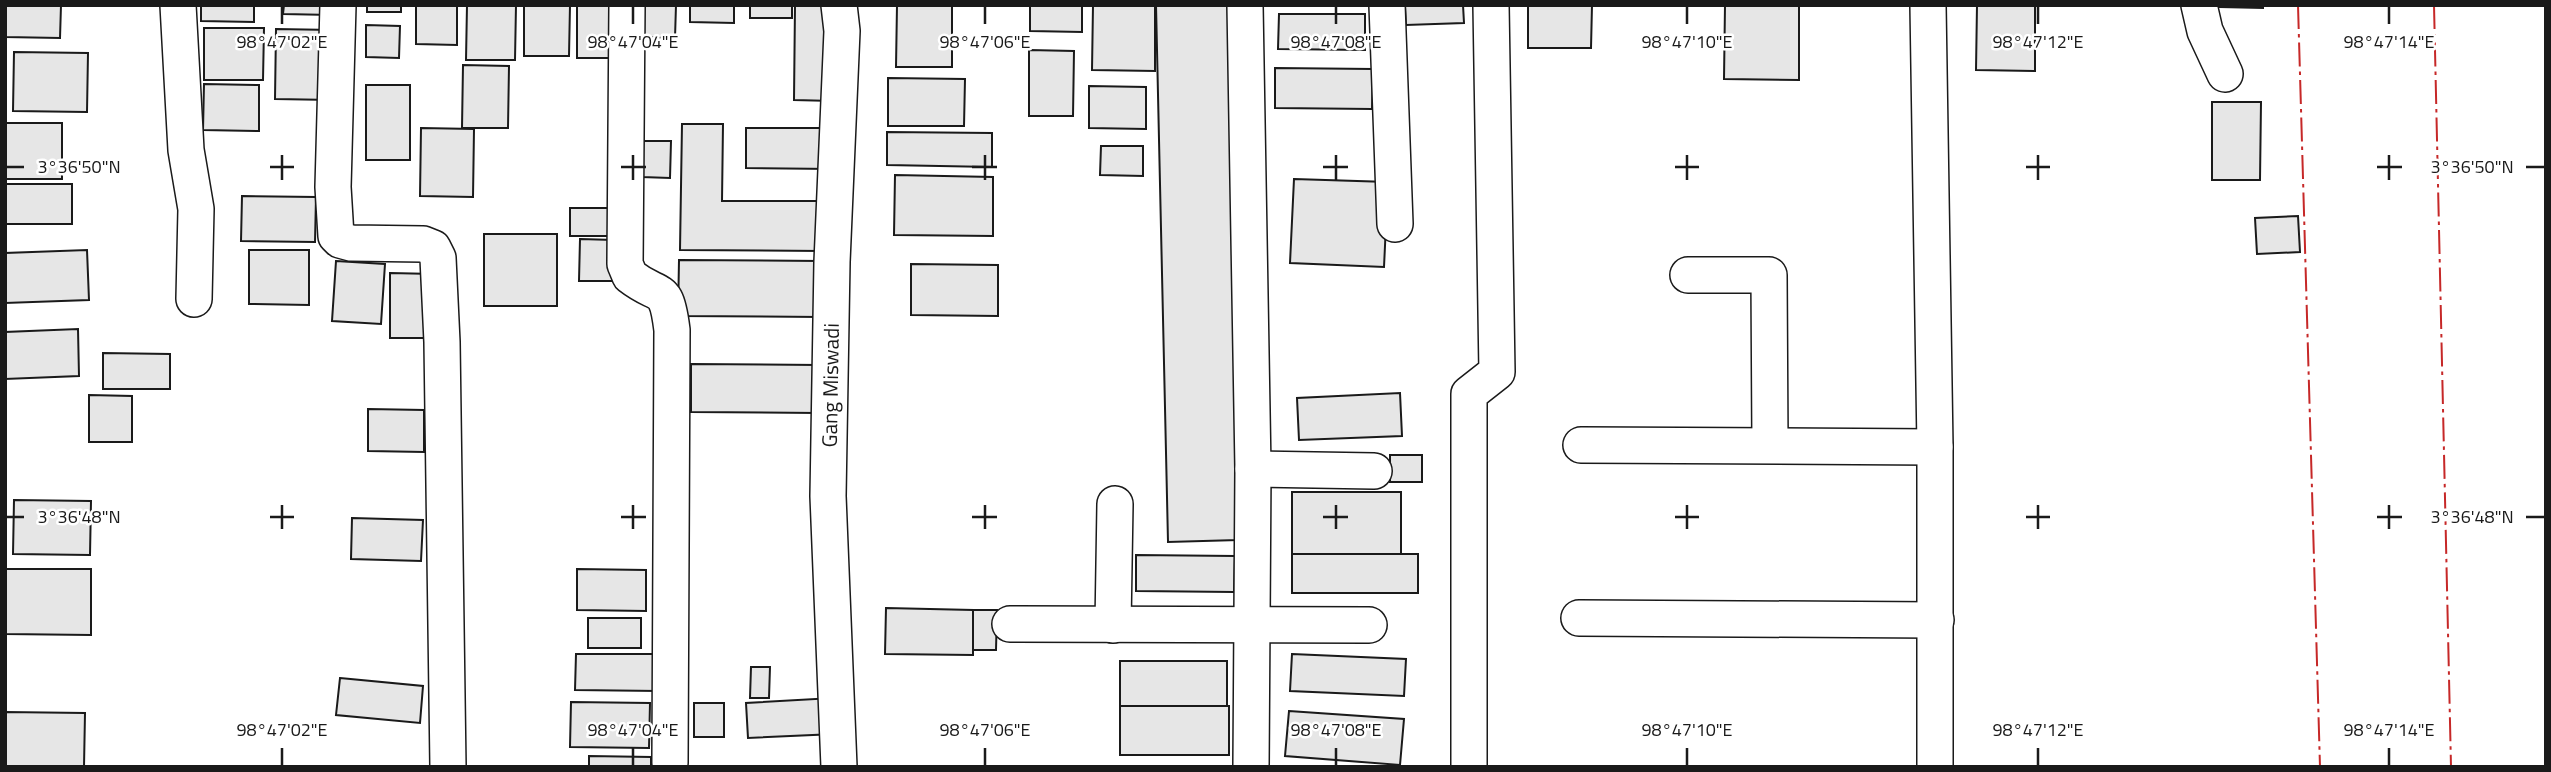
<svg xmlns="http://www.w3.org/2000/svg" width="2551" height="772" font-family="'Titillium Web',sans-serif">
  <style>
    .building { fill: #e6e6e6; stroke: #1a1a1a; stroke-width: 2 }
    .lines { fill: none; stroke-linecap: round; stroke-linejoin: round }
    .street-casing { stroke: #1a1a1a; stroke-width: 38 }
    .street { stroke: #fff; stroke-width: 35 }
    .power { stroke: #c62828; stroke-width: 2; stroke-dasharray: 24 5 3.5 5; stroke-linecap: butt }
    .ticks { fill: none; stroke: #1a1a1a; stroke-width: 2.5 }
    .labels { text-anchor: middle; dominant-baseline: central; stroke-width: 5; stroke-linejoin: round; paint-order: stroke }
    .street-label { font-size: 21px; fill: #1a1a1a; stroke: #fff }
    .ticks-label { font-size: 18px; text-anchor: middle; fill: #1a1a1a; stroke: #fff; stroke-width: 5; stroke-linejoin: round; paint-order: stroke }
  </style>
  <rect width="100%" height="100%" fill="#fff"/>
  <g class="building">
    <path d="M5 5H61L60 38 5 37Z"/>
    <path d="M201 5H254V22L201 21Z"/>
    <path d="M284 5H332V15L283 14Z"/>
    <rect x="367" y="5" width="34" height="7"/>
    <path d="M416 5H457V45L416 44Z"/>
    <path d="M467 5H516L515 60H466Z"/>
    <path d="M524 5H570L569 56H524Z"/>
    <rect x="577" y="5" width="45" height="53"/>
    <path d="M639 5H676L675 38 639 37Z"/>
    <path d="M690 5H734V23L690 22Z"/>
    <rect x="750" y="5" width="42" height="13"/>
    <path d="M795 5H835L833 101 794 100Z"/>
    <path d="M897 5H952V67H896Z"/>
    <path d="M1030 5H1082V32L1030 31Z"/>
    <path d="M1093 5H1155V71L1092 70Z"/>
    <path d="M1156 5H1234L1238 540 1168 542Z"/>
    <path d="M1405 5H1463L1464 23 1406 25Z"/>
    <path d="M1528 5H1592L1591 48H1528Z"/>
    <path d="M1725 5H1799V80L1724 79Z"/>
    <path d="M1977 5H2035V71L1976 70Z"/>
    <path d="M2220 5H2263V8L2220 7Z"/>
    <path d="M1279 14H1365V50L1278 49Z"/>
    <path d="M366 25 400 26 399 58 366 57Z"/>
    <path d="M204 28H264L263 80H204Z"/>
    <path d="M276 29 333 30V100L275 99Z"/>
    <path d="M1029 50 1074 51 1073 116H1029Z"/>
    <path d="M14 52 88 53 87 112 13 111Z"/>
    <path d="M463 65 509 66 508 128H462Z"/>
    <path d="M1275 68 1373 69 1372 109 1275 108Z"/>
    <path d="M888 78 965 79 964 126H888Z"/>
    <path d="M204 84 259 85V131L203 130Z"/>
    <rect x="366" y="85" width="44" height="75"/>
    <path d="M1089 86 1146 87V129L1089 128Z"/>
    <path d="M2212 102H2261L2260 180H2212Z"/>
    <rect x="5" y="123" width="57" height="56"/>
    <path d="M682 124H723L722 201H822V251L680 250Z"/>
    <path d="M421 128 474 129 473 197 420 196Z"/>
    <path d="M746 128H833V169L746 168Z"/>
    <path d="M887 132 992 133V167L887 165Z"/>
    <path d="M642 141H671L670 178 642 177Z"/>
    <path d="M1101 146H1143V176L1100 175Z"/>
    <path d="M895 175 993 177V236L894 235Z"/>
    <path d="M1294 179 1388 182 1384 267 1290 263Z"/>
    <rect x="5" y="184" width="67" height="40"/>
    <path d="M242 196 316 197 315 242 241 241Z"/>
    <rect x="570" y="208" width="43" height="28"/>
    <path d="M2298 216 2300 252 2257 254 2255 218Z"/>
    <rect x="484" y="234" width="73" height="72"/>
    <path d="M580 239 614 240V281H579Z"/>
    <path d="M87 250 89 300 5 303V253Z"/>
    <path d="M249 250H309V305L249 304Z"/>
    <path d="M679 260 821 261V317L678 316Z"/>
    <path d="M336 261 385 264 381 324 332 321Z"/>
    <path d="M911 264 998 265V316L911 315Z"/>
    <path d="M390 273 434 274 433 338H390Z"/>
    <path d="M78 329 79 376 5 379V332Z"/>
    <path d="M103 353 170 354V389H103Z"/>
    <path d="M691 364 819 365 818 413 691 412Z"/>
    <path d="M1400 393 1402 436 1299 440 1297 398Z"/>
    <path d="M89 395 132 396V442H89Z"/>
    <path d="M368 409 424 410V452L368 451Z"/>
    <rect x="1390" y="455" width="32" height="27"/>
    <rect x="1292" y="492" width="109" height="62"/>
    <path d="M14 500 91 501 90 555 13 554Z"/>
    <path d="M352 518 423 520 421 561 351 559Z"/>
    <rect x="1292" y="554" width="126" height="39"/>
    <path d="M1136 555 1235 556 1234 592 1136 591Z"/>
    <path d="M5 569H91V635L5 634Z"/>
    <path d="M577 569 646 570V611L577 610Z"/>
    <path d="M886 608 973 610V655L885 654Z"/>
    <path d="M973 610H997L996 650H973Z"/>
    <rect x="588" y="618" width="53" height="30"/>
    <path d="M576 654H658V691L575 690Z"/>
    <path d="M1292 654 1406 659 1404 696 1290 691Z"/>
    <rect x="1120" y="661" width="107" height="45"/>
    <path d="M751 667H770L769 698H750Z"/>
    <path d="M340 678 423 686 420 723 336 715Z"/>
    <path d="M833 698 835 734 748 738 746 703Z"/>
    <path d="M571 702 650 703 649 748 570 747Z"/>
    <rect x="694" y="703" width="30" height="34"/>
    <rect x="1120" y="706" width="109" height="49"/>
    <path d="M1289 711 1404 719 1400 765 1285 756Z"/>
    <path d="M5 712 85 713 84 767 5 766Z"/>
    <path d="M589 756 651 757V767H589Z"/>
  </g>
  <g class="lines">
    <defs>
      <g id="street">
        <path d="M178 5 186 150 196 209 194 299"/>
        <path d="M338 5 333 187 336 236 340 240 351 243 423 244 433 248 438 258 442 342 448 767"/>
        <path d="M627 5 625 264 630 276C661 300 666 282 672 330L670 763"/>
        <path d="M1245 5 1253 469 1251 767"/>
        <path d="M1387 5 1395 224"/>
        <path d="M1928 5 1935 447V767"/>
        <path d="M2199 5 2205 31 2225 74"/>
        <path d="M1688 275H1769L1770 445"/>
        <path d="M1581 445 1935 447"/>
        <path d="M1253 469 1374 471"/>
        <path d="M1579 618 1936 620"/>
        <path d="M1010 624 1369 625"/>
        <path d="M1113 625 1115 504"/>
        <path id="s1" d="M839 767 828 496 832 262 842 31 839 5"/>
        <path d="M1469 767V394L1497 372 1491 5"/>
      </g>
    </defs>
    <use href="#street" class="street-casing"/>
    <use href="#street" class="street"/>
    <g class="power">
      <path d="M2298 5 2320 767"/>
      <path d="M2434 5 2451 767"/>
    </g>
  </g>
  <path class="ticks" d="M282 7V24M633 7V24M985 7V24M1336 7V24M1687 7V24M2038 7V24M2389 7V24M282 155V180M633 155V180M985 155V180M1336 155V180M1687 155V180M2038 155V180M2389 155V180M7 167H24M270 167H294M621 167H646M972 167H997M1323 167H1348M1675 167H1699M2026 167H2050M2377 167H2402M2526 167H2544M282 505V529M633 505V529M985 505V529M1336 505V529M1687 505V529M2038 505V529M2389 505V529M7 517H24M270 517H294M621 517H646M972 517H997M1323 517H1348M1675 517H1699M2026 517H2050M2377 517H2402M2526 517H2544M282 748V765M633 748V765M985 748V765M1336 748V765M1687 748V765M2038 748V765M2389 748V765"/>
  <g class="labels">
    <g class="street-label">
      <text stroke="none"><textPath href="#s1" startOffset="382">Gang Miswadi</textPath></text>
    </g>
  </g>
  <g class="ticks-label">
    <text x="282" y="48">98°47'02"E</text>
    <text x="633" y="48">98°47'04"E</text>
    <text x="985" y="48">98°47'06"E</text>
    <text x="1336" y="48">98°47'08"E</text>
    <text x="1687" y="48">98°47'10"E</text>
    <text x="2038" y="48">98°47'12"E</text>
    <text x="2389" y="48">98°47'14"E</text>
    <text x="79" y="173">3°36'50"N</text>
    <text x="2472" y="173">3°36'50"N</text>
    <text x="79" y="523">3°36'48"N</text>
    <text x="2472" y="523">3°36'48"N</text>
    <text x="282" y="736">98°47'02"E</text>
    <text x="633" y="736">98°47'04"E</text>
    <text x="985" y="736">98°47'06"E</text>
    <text x="1336" y="736">98°47'08"E</text>
    <text x="1687" y="736">98°47'10"E</text>
    <text x="2038" y="736">98°47'12"E</text>
    <text x="2389" y="736">98°47'14"E</text>
  </g>
  <rect width="2551" height="772" fill="none" stroke="#1a1a1a" stroke-width="14"/>
</svg>
